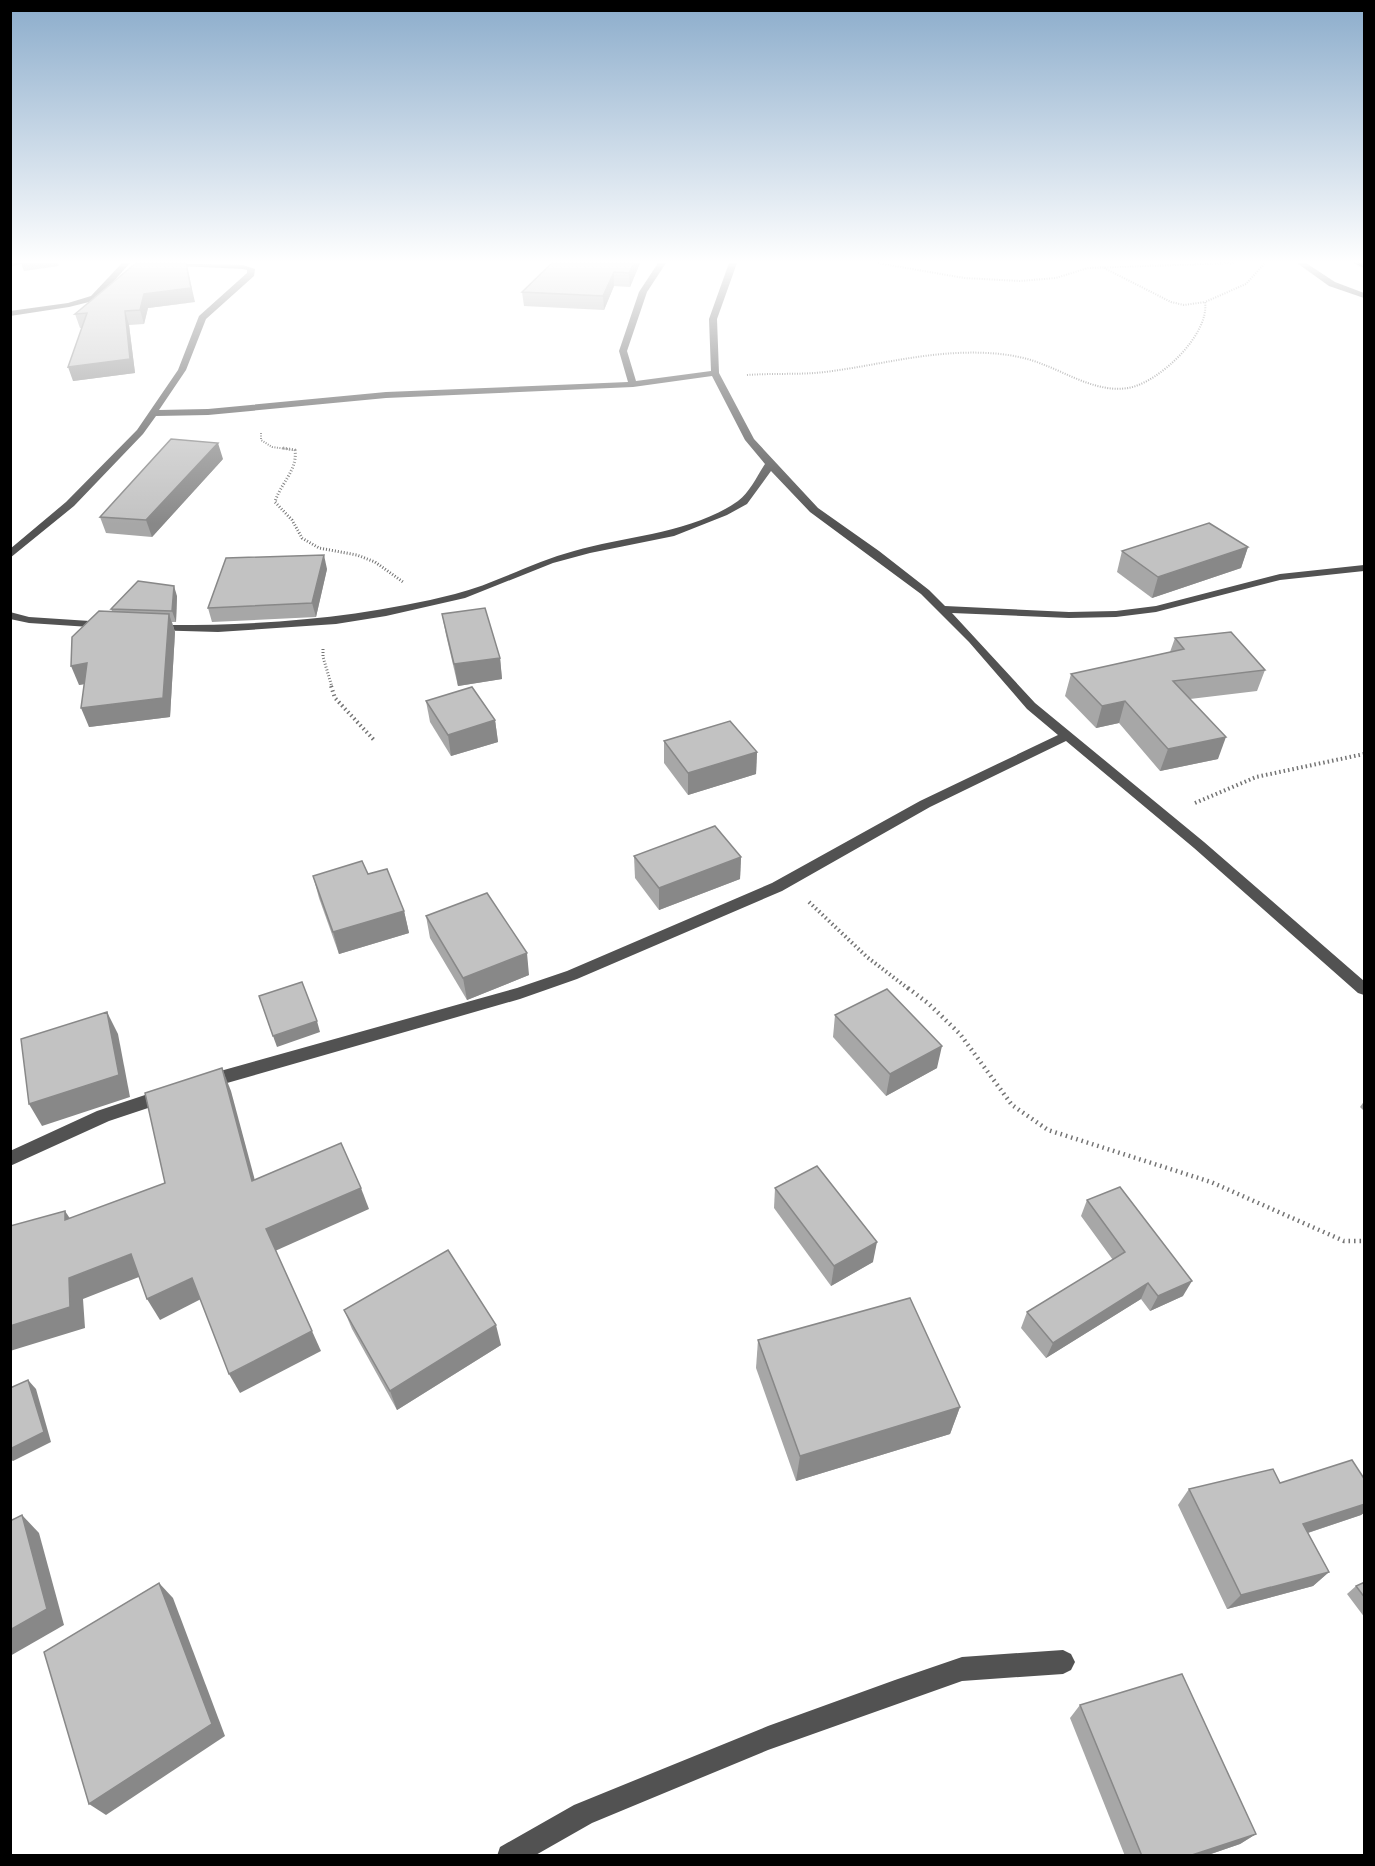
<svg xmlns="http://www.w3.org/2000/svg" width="1375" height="1866" font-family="Ubuntu,sans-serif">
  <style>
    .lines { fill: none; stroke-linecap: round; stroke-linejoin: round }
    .highway-casing { stroke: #dbdbdb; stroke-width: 2 }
    .path-far3 { stroke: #747474; stroke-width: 2; stroke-dasharray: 1 1.5; stroke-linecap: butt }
    .path-far2 { stroke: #747474; stroke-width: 3; stroke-dasharray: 1 2; stroke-linecap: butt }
    .path-far1 { stroke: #747474; stroke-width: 4; stroke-dasharray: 1.5 3; stroke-linecap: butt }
    .path { stroke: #747474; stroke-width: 4.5; stroke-dasharray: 1.5 4; stroke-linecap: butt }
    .minor { fill: #525252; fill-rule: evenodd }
    .highway { fill: #000; fill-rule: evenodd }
    .wall { fill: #a7a7a7 }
    .shaded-wall { fill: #888 }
    .building { fill: #c2c2c2; stroke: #888; stroke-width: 1.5 }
  </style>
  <rect width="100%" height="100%" fill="#fff"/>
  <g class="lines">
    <defs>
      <path id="highway" d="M1354 263H1364V268Z"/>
    </defs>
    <use href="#highway" class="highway-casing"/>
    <g class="path-far3">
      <path d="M878 263 964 278 1020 281 1056 278 1088 268 1234 263"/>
      <path d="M1104 268 1171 302 1184 305 1205 302"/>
      <path d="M747 375C773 373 799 375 825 372 881 365 929 350 988 353 1006 354 1025 357 1042 364 1069 374 1098 393 1128 388 1159 383 1210 334 1205 302L1246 284 1265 263"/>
      <path d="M261 433V440L272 447 295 450"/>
    </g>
    <g class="path-far2">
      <path d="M283 448 295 450C298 470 280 484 275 502L292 520 302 538 319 548 357 555 375 562 403 582"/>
      <path d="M323 649V657L332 687"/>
    </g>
    <g class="path-far1">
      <path d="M331 686 335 698 374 740"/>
      <path d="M1195 803 1256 777 1364 754"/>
      <path d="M809 902 867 957 910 990"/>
    </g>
    <path class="path" d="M908 988 929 1004 960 1034 1012 1105 1048 1130 1211 1182 1344 1241H1364"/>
    <g class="minor">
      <path d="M122 263H130L97 300 69 307 10 316V311L68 303 91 296Z"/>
      <path d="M155 263 243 265 255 269 254 276 206 319 186 370 159 410 208 409 386 392 628 382 619 351 639 292 658 263H666L647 292 627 351 636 381 711 371 709 319 729 263H737L717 319 719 373 754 439 818 508 879 551 929 590 945 606 1069 612 1116 611 1156 606 1280 574 1364 565V571L1280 580 1156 612 1116 617 1069 618 952 613 1035 703 1204 842 1364 981V995L1358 993 1194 848 1066 741 930 807 782 891 577 979 520 999 206 1089 200 1087 198 1082 200 1077 206 1075 517 988 567 971 772 883 920 801 1058 735 1027 709 969 642 921 594 810 512 771 471 747 504 727 515 674 536 590 553 553 563 465 598 386 616 336 624 218 632 149 630V626L153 625C255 626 356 619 455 594 494 584 533 562 574 551 626 536 693 533 738 501 750 492 757 476 765 464L745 440 712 376 633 387 386 398 208 415 156 416 143 434 74 506 10 558V549L66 502 137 430 178 370 199 316 247 273V270L243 269 159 265Z"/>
      <path d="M1297 263H1306L1335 282 1364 293V298L1329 286Z"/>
      <path d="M10 612 29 617 105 622 111 625 105 628 29 623 10 619Z"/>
      <path d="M166 1088 172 1090 174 1095 172 1100 109 1121 10 1166V1151L97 1111Z"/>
      <path d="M1063 1650 1071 1654 1075 1662 1071 1670 1063 1674 962 1681 768 1750 592 1823 534 1856H497L500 1847 574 1805 768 1726 895 1680 962 1657Z"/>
    </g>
    <use href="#highway" class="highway"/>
  </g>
  <g class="wall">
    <path d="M552 263H640L630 287 614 286 604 310 524 306 522 292Z"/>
    <path d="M195 302 148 308 144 324 129 325 135 373 73 381 82 328H80L75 314Z"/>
    <path d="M223 459 152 537 106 533 100 517Z"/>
    <path d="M1248 547 1241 568 1152 598 1117 572 1122 551Z"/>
    <path d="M327 569 316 617 212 622 208 608Z"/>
    <path d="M177 596 176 622H172L175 632 170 717 89 727 85 684 79 685 112 611 111 609Z"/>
    <path d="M442 614 500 658 502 679 458 686 446 635Z"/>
    <path d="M1175 638 1265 670 1257 691 1190 699 1218 759 1160 771 1119 723 1096 728 1065 696 1071 674 1170 652Z"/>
    <path d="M426 701 495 720 498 742 451 756 430 722Z"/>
    <path d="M664 741 757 752 756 774 688 795 664 763Z"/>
    <path d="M634 856 741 857 740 879 659 910 635 878Z"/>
    <path d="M368 874 404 911 409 933 339 954 319 898 313 876Z"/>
    <path d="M426 916 529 975 467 1000 430 938Z"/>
    <path d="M835 1015 937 1068 886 1096 833 1037Z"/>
    <path d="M1365 1100V1112L1360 1107Z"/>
    <path d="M775 1188 873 1262 831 1286 774 1208Z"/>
    <path d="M1087 1200 1183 1296 1150 1311 1141 1299 1046 1358 1021 1328 1027 1312 1113 1260 1081 1216Z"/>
    <path d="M344 1310 501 1345 397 1410 352 1329Z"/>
    <path d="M758 1340 960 1407 950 1434 796 1481 756 1368Z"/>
    <path d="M1365 1480V1512L1361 1515 1308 1533 1329 1572 1313 1586 1227 1609 1178 1505 1189 1489 1280 1483Z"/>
    <path d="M1365 1582V1618L1347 1594 1356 1586Z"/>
    <path d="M1080 1705 1256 1834 1240 1844 1205 1856H1125L1070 1718Z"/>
  </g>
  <g class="shaded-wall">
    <path d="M10 263H21V264L10 267Z"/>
    <path d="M21 263H58L59 266 24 271Z"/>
    <path d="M186 263 195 302 148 308 144 324 140 310 144 294Z"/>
    <path d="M634 263H640L630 287 629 273Z"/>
    <path d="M614 272V286L604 310 603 296Z"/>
    <path d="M125 311 129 325 135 373 73 381 68 367Z"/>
    <path d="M218 443 223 459 152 537 146 520Z"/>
    <path d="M1248 547 1241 568 1152 598 1158 577Z"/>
    <path d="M324 555 327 569 316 617 312 603Z"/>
    <path d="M174 586 177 596 176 622 172 611Z"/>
    <path d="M169 614 175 632 170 717 89 727 81 708Z"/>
    <path d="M500 658 502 679 458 686 454 664Z"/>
    <path d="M87 663 95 682 79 685 71 666Z"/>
    <path d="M1125 701 1119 723 1096 728 1102 706Z"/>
    <path d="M495 720 498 742 451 756 448 735Z"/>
    <path d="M1226 737 1218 759 1160 771 1168 749Z"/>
    <path d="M757 752 756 774 688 795V773Z"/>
    <path d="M741 857 740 879 659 910V888Z"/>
    <path d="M404 911 409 933 339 954 333 932Z"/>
    <path d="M527 953 529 975 467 1000 463 978Z"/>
    <path d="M107 1012 118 1034 130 1097 42 1126 29 1104Z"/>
    <path d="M317 1021 320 1032 277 1047 273 1036Z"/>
    <path d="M942 1046 937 1068 886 1096 890 1074Z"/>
    <path d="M222 1068 231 1091 261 1203 252 1181Z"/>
    <path d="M361 1188 369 1209 275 1251 266 1229Z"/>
    <path d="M65 1211 79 1232 65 1220Z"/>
    <path d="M877 1242 873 1262 831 1286 834 1266Z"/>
    <path d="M131 1254 144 1275 83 1299 85 1328 10 1351V1326L69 1278Z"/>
    <path d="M192 1278 203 1298 160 1320 147 1299Z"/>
    <path d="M1192 1281 1183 1296 1150 1311 1158 1296Z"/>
    <path d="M1148 1283 1141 1299 1046 1358 1053 1343Z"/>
    <path d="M496 1325 501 1345 397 1410 390 1391Z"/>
    <path d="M312 1331 321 1351 240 1393 229 1374Z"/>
    <path d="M28 1380 36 1389 51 1442 13 1461 10 1459V1449Z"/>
    <path d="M960 1407 950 1434 796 1481 800 1456Z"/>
    <path d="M1365 1504V1512L1361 1515 1289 1539 1303 1524Z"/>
    <path d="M22 1515 39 1533 64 1625 10 1656V1630Z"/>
    <path d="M1329 1572 1313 1586 1227 1609 1241 1595Z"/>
    <path d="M159 1583 173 1598 225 1736 106 1815 89 1804Z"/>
    <path d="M1256 1834 1240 1844 1205 1856H1189Z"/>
  </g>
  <g class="building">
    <path d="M136 263H186L191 288 144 294 140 310 125 311 130 359 68 367 87 313 75 314Z"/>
    <path d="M552 263H634L629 273 614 272 603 296 522 292Z"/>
    <path d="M171 439 218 443 146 520 100 517Z"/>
    <path d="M1209 523 1248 547 1158 577 1122 551Z"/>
    <path d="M324 555 312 603 208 608 226 558Z"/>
    <path d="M138 581 174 586 172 611 111 609Z"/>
    <path d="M485 608 500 658 454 664 442 614Z"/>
    <path d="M99 611 169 614 163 698 81 708 87 663 71 666 72 637Z"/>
    <path d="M1231 632 1265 670 1173 681 1226 737 1168 749 1125 701 1102 706 1071 674 1184 649 1175 638Z"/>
    <path d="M472 687 495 720 448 735 426 701Z"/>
    <path d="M730 721 757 752 688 773 664 741Z"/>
    <path d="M715 826 741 857 659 888 634 856Z"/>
    <path d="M362 861 368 874 387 869 404 911 333 932 313 876Z"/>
    <path d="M487 893 527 953 463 978 426 916Z"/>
    <path d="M302 982 317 1021 273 1036 259 996Z"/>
    <path d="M887 989 942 1046 890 1074 835 1015Z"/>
    <path d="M107 1012 119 1075 29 1104 21 1039Z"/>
    <path d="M222 1068 252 1181 341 1143 361 1188 266 1229 312 1331 229 1374 192 1278 147 1299 131 1254 69 1278 70 1307 10 1326V1226L65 1211V1220L165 1183 145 1093Z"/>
    <path d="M817 1166 877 1242 834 1266 775 1188Z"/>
    <path d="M1120 1187 1192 1281 1158 1296 1148 1283 1053 1343 1027 1312 1125 1252 1087 1200Z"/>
    <path d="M448 1250 496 1325 390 1391 344 1310Z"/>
    <path d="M910 1298 960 1407 800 1456 758 1340Z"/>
    <path d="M28 1380 44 1432 10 1449V1388Z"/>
    <path d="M1352 1460 1365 1480V1504L1303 1524 1329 1572 1241 1595 1189 1489 1273 1469 1280 1483Z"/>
    <path d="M22 1515 47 1609 10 1630V1521Z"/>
    <path d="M1365 1582V1598L1356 1586Z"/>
    <path d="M159 1583 212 1724 89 1804 44 1652Z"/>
    <path d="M1182 1674 1256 1834 1189 1856H1142L1080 1705Z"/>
  </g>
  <linearGradient id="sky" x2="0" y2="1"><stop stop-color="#8baccb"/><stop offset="0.5" stop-color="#fff"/><stop offset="1" stop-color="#fff" stop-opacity="0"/></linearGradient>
  <rect width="1375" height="524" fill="url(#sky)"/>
  <rect width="1375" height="1866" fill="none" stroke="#000000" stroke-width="24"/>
</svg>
